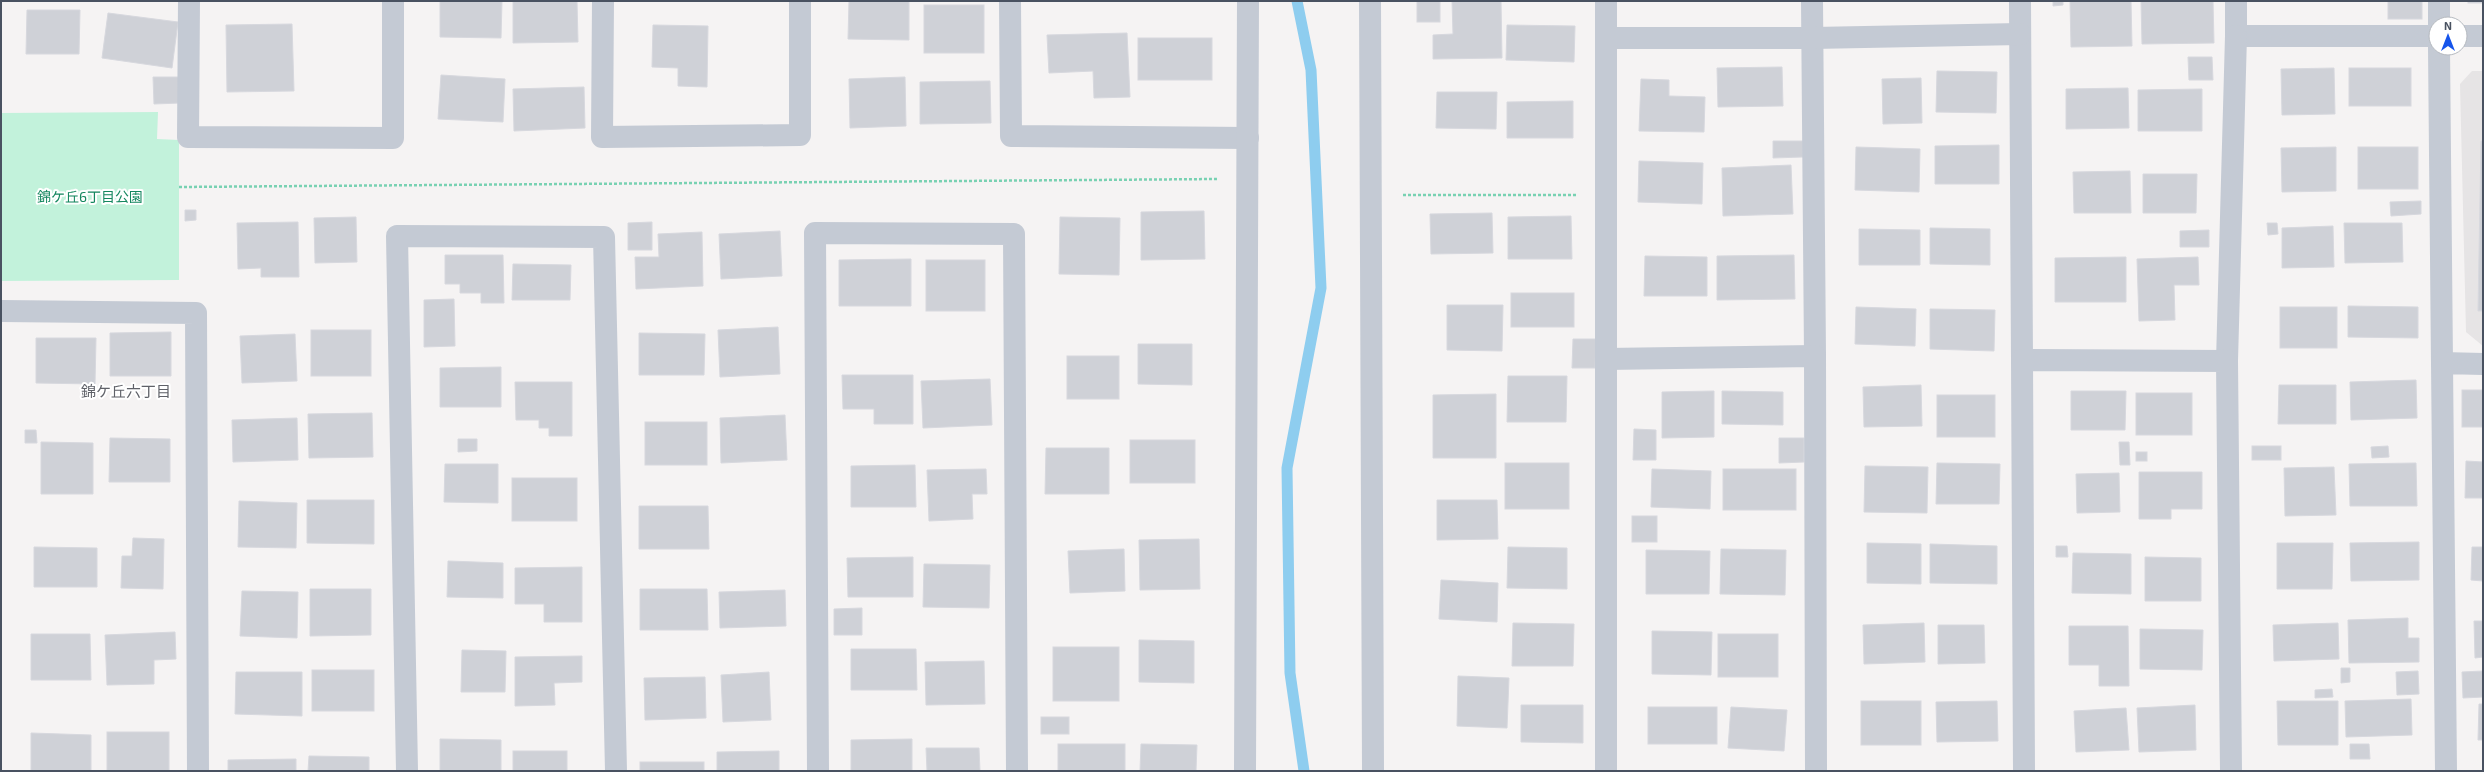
<svg xmlns="http://www.w3.org/2000/svg" width="2484" height="772" font-family="'Exo 2','Noto Sans JP',sans-serif">
  <style>
    .education { fill: #e6e4e5 }
    .green { fill: #c2f2db }
    .lines { fill: none; stroke-linecap: round; stroke-linejoin: round }
    .stream { stroke: #8ecdef; stroke-width: 11 }
    .building { fill: #cfd1d7; stroke: #d7d8de }
    .path { stroke: #78d1b2; stroke-width: 2.5; stroke-dasharray: 3 2; stroke-linecap: butt }
    .minor { stroke: #c4cad4; stroke-width: 22 }
    .tertiary { stroke: #c4cad4; stroke-width: 22 }
    .labels { text-anchor: middle; dominant-baseline: central; stroke-width: 4; stroke-linejoin: round; paint-order: stroke }
    .park-label { font-size: 14px; fill: #15875f; stroke: #fff }
    .neighbourhood-label { font-size: 15px; fill: #5f6168; stroke: #fff }
  </style>
  <rect width="100%" height="100%" fill="#f5f3f3"/>
  <path class="education" d="M2472 71H2483V346L2466 332 2460 84Z"/>
  <path class="green" d="M158 112 157 139 179 140V280L1 281V113Z"/>
  <g class="lines">
    <path class="stream" d="M1297 1 1311 70 1321 288 1287 468 1290 673 1304 771"/>
  </g>
  <g class="building">
    <path d="M440 1H502L501 38 440 37Z"/>
    <path d="M513 1H577L578 42 513 43Z"/>
    <path d="M849 1H909V40L848 39Z"/>
    <rect x="1417" y="1" width="23" height="21"/>
    <path d="M1452 1H1501L1502 58 1433 59V35L1453 34Z"/>
    <path d="M2053 1H2063V5L2053 6Z"/>
    <path d="M2070 1H2131L2132 46 2071 47Z"/>
    <path d="M2141 1H2213L2214 43 2142 44Z"/>
    <rect x="2388" y="1" width="34" height="18"/>
    <rect x="2468" y="1" width="15" height="2"/>
    <rect x="924" y="5" width="60" height="48"/>
    <path d="M27 10H80L79 54H26Z"/>
    <path d="M108 13 178 22 172 68 102 58Z"/>
    <path d="M292 24 294 91 227 92 226 25Z"/>
    <path d="M653 25 708 26 707 87 678 86V68L652 67Z"/>
    <path d="M1507 25 1575 26 1574 62 1506 60Z"/>
    <path d="M1127 33 1130 97 1094 98 1093 71 1049 73 1047 35Z"/>
    <rect x="1138" y="38" width="74" height="42"/>
    <path d="M2188 57H2212L2213 80H2189Z"/>
    <path d="M1782 67 1783 106 1718 107 1717 68Z"/>
    <path d="M2334 68 2335 114 2282 115 2281 69Z"/>
    <rect x="2349" y="68" width="62" height="38"/>
    <path d="M1937 71 1997 72 1996 113 1936 112Z"/>
    <path d="M441 75 505 79 503 122 438 119Z"/>
    <path d="M153 77H179L180 103 154 104Z"/>
    <path d="M905 77 906 126 850 128 849 79Z"/>
    <path d="M1921 78 1922 123 1883 124 1882 79Z"/>
    <path d="M1641 79 1669 80V96L1705 97 1704 132 1639 131Z"/>
    <path d="M990 81 991 123 920 124V82Z"/>
    <path d="M584 87 585 128 514 131 513 89Z"/>
    <path d="M2128 88 2129 128 2066 129V89Z"/>
    <path d="M2202 89V131H2138V90Z"/>
    <path d="M1437 92H1497L1496 129 1436 128Z"/>
    <path d="M1573 101V138H1507V102Z"/>
    <path d="M1773 141H1803V157L1773 158Z"/>
    <path d="M2481 141H2483V311H2478Z"/>
    <path d="M1999 145V184H1935V146Z"/>
    <path d="M1856 147 1920 149 1919 192 1855 190Z"/>
    <path d="M2336 147V191L2282 192 2281 148Z"/>
    <rect x="2358" y="147" width="60" height="42"/>
    <path d="M1639 161 1703 163 1702 204 1638 202Z"/>
    <path d="M1791 165 1793 214 1723 216 1722 168Z"/>
    <path d="M2130 171 2131 213H2074L2073 172Z"/>
    <path d="M2143 174H2197L2196 213H2143Z"/>
    <path d="M2421 201V214L2391 216 2390 202Z"/>
    <path d="M185 210H196V220L185 221Z"/>
    <path d="M1204 211 1205 259 1141 260V212Z"/>
    <path d="M1492 213 1493 253 1431 254 1430 214Z"/>
    <path d="M1571 216 1572 259H1508V217Z"/>
    <path d="M356 217 357 262 315 263 314 218Z"/>
    <path d="M1060 217 1120 218 1119 275 1059 274Z"/>
    <path d="M298 222 299 277H261V268L238 269 237 223Z"/>
    <path d="M652 222V250H628V223Z"/>
    <path d="M2267 223H2277L2278 234 2268 235Z"/>
    <path d="M2344 223H2402L2403 262 2345 263Z"/>
    <path d="M2333 226 2334 267 2282 268V228Z"/>
    <path d="M1930 228 1990 229V265L1930 264Z"/>
    <path d="M1859 229 1920 230V265H1859Z"/>
    <path d="M2209 230V247H2180V231Z"/>
    <path d="M780 231 782 276 721 279 719 234Z"/>
    <path d="M702 232 703 286 636 289 635 257H659L658 234Z"/>
    <path d="M445 255H503L504 303H481V293H460V284H445Z"/>
    <path d="M1794 255 1795 299 1717 300V256Z"/>
    <path d="M1645 256 1707 257V296H1644Z"/>
    <path d="M2126 257V302H2055V258Z"/>
    <path d="M2198 257 2199 285H2174L2175 320 2139 321 2137 259Z"/>
    <path d="M911 259V306H839V260Z"/>
    <rect x="926" y="260" width="59" height="51"/>
    <path d="M513 264 571 265 570 300H512Z"/>
    <rect x="1511" y="293" width="63" height="34"/>
    <path d="M454 299 455 346 424 347V300Z"/>
    <path d="M1447 305H1503L1502 351 1447 350Z"/>
    <path d="M2348 306 2418 307V338L2348 337Z"/>
    <path d="M1856 307 1916 309 1915 346 1855 344Z"/>
    <rect x="2280" y="307" width="57" height="41"/>
    <path d="M1930 309 1995 310 1994 351 1930 349Z"/>
    <path d="M778 327 780 374 720 377 718 330Z"/>
    <rect x="311" y="330" width="60" height="46"/>
    <path d="M171 332V376H110V333Z"/>
    <path d="M639 333 705 334 704 375H639Z"/>
    <path d="M295 334 297 381 242 383 240 336Z"/>
    <path d="M36 338H96L95 384 36 383Z"/>
    <path d="M1573 339H1596L1595 368H1572Z"/>
    <path d="M1138 344H1192V385L1138 384Z"/>
    <rect x="1067" y="356" width="52" height="43"/>
    <path d="M501 367V407H440V368Z"/>
    <path d="M842 375H913V424H874V409H843Z"/>
    <path d="M1508 376H1567L1566 422H1507Z"/>
    <path d="M990 379 992 425 923 428 921 381Z"/>
    <path d="M2416 380 2417 418 2351 420 2350 382Z"/>
    <path d="M515 382H572V436H549V428H539V420H516Z"/>
    <path d="M1921 385 1922 426 1864 427 1863 387Z"/>
    <path d="M2279 385H2336V424H2278Z"/>
    <rect x="2462" y="390" width="21" height="37"/>
    <path d="M1714 391V437L1662 438V392Z"/>
    <path d="M1722 391 1783 392V425L1722 424Z"/>
    <path d="M2071 391H2126L2125 430H2071Z"/>
    <rect x="2136" y="393" width="56" height="42"/>
    <path d="M1496 394V458H1433V395Z"/>
    <rect x="1937" y="395" width="58" height="42"/>
    <path d="M372 413 373 457 309 458 308 414Z"/>
    <path d="M785 415 787 460 721 463 720 418Z"/>
    <path d="M297 418 298 460 233 462 232 420Z"/>
    <rect x="645" y="422" width="62" height="43"/>
    <path d="M1634 429 1656 430V460H1633Z"/>
    <path d="M25 430H36L37 443H25Z"/>
    <path d="M110 438 170 439V482H109Z"/>
    <path d="M1779 438H1804V462L1779 463Z"/>
    <path d="M458 439H477V451L458 452Z"/>
    <rect x="1130" y="440" width="65" height="43"/>
    <path d="M41 442 93 443V494H41Z"/>
    <path d="M2119 442H2129L2130 465H2120Z"/>
    <rect x="2252" y="446" width="29" height="14"/>
    <path d="M2388 446 2389 457 2372 458 2371 447Z"/>
    <path d="M1046 448H1109V494H1045Z"/>
    <rect x="2136" y="452" width="11" height="9"/>
    <path d="M2466 461 2483 462V498H2465Z"/>
    <rect x="1505" y="463" width="64" height="46"/>
    <path d="M1937 463 2000 464 1999 504H1936Z"/>
    <path d="M2416 463 2417 506H2350L2349 464Z"/>
    <path d="M445 464H498V503L444 502Z"/>
    <path d="M915 465 916 507H851V466Z"/>
    <path d="M1865 466 1928 467 1927 513 1864 512Z"/>
    <path d="M2334 467 2336 515 2285 516 2284 468Z"/>
    <path d="M986 469 987 494H972L973 519 929 521 927 470Z"/>
    <path d="M1652 469 1711 471 1710 509 1651 507Z"/>
    <rect x="1723" y="469" width="73" height="41"/>
    <path d="M2139 472H2202V509H2171V519H2139Z"/>
    <path d="M2119 473 2120 512 2077 513 2076 474Z"/>
    <rect x="512" y="478" width="65" height="43"/>
    <path d="M307 500H374V544L307 543Z"/>
    <path d="M1437 500H1497L1498 539 1437 540Z"/>
    <path d="M239 501 297 503 296 548 238 547Z"/>
    <path d="M639 506H708L709 549H639Z"/>
    <rect x="1632" y="516" width="25" height="26"/>
    <path d="M133 538 164 539 163 589 121 588 122 556H132Z"/>
    <path d="M1199 539 1200 589 1140 590 1139 540Z"/>
    <path d="M2419 542V580L2351 581 2350 543Z"/>
    <path d="M1867 543 1921 544V584L1867 583Z"/>
    <path d="M2277 543H2333L2332 589H2277Z"/>
    <path d="M1930 544 1997 546V584L1930 583Z"/>
    <path d="M2056 546H2067L2068 557H2056Z"/>
    <path d="M34 547 97 548V587H34Z"/>
    <path d="M1508 547 1567 548V589L1507 588Z"/>
    <path d="M2472 547H2483V581L2471 580Z"/>
    <path d="M1124 549 1125 591 1070 593 1068 551Z"/>
    <path d="M1721 549 1786 550 1785 595 1720 594Z"/>
    <path d="M1646 550 1710 551 1709 594H1646Z"/>
    <path d="M2073 553 2131 554V594L2072 593Z"/>
    <path d="M913 557V597H848L847 558Z"/>
    <path d="M2145 557 2201 558V601H2145Z"/>
    <path d="M448 561 503 563V598L447 597Z"/>
    <path d="M924 564 990 565 989 608 923 607Z"/>
    <path d="M582 567V622H544V604H515V568Z"/>
    <path d="M1441 580 1498 583 1497 622 1439 619Z"/>
    <path d="M310 589H371V635L310 636Z"/>
    <path d="M640 589H707L708 630H640Z"/>
    <path d="M785 590 786 626 720 628 719 592Z"/>
    <path d="M242 591 298 592 297 638 240 636Z"/>
    <path d="M862 608V635H834V609Z"/>
    <path d="M2408 618V638H2419V662L2349 663 2348 620Z"/>
    <path d="M2474 621H2483V657L2475 658Z"/>
    <path d="M1513 623 1574 624 1573 666H1512Z"/>
    <path d="M1924 623 1925 662 1864 664 1863 625Z"/>
    <path d="M2338 623 2339 659 2274 661 2273 625Z"/>
    <path d="M1938 625H1984L1985 663 1938 664Z"/>
    <path d="M2069 626H2128L2129 686H2099V665H2069Z"/>
    <path d="M2140 629 2203 630 2202 670 2140 669Z"/>
    <path d="M1652 631 1712 632 1711 675 1652 674Z"/>
    <path d="M175 632 176 659 154 660V684L107 685 105 635Z"/>
    <path d="M31 634H90L91 680H31Z"/>
    <rect x="1718" y="634" width="60" height="43"/>
    <path d="M1139 640 1194 641V683L1139 682Z"/>
    <rect x="1053" y="647" width="66" height="54"/>
    <path d="M851 649H916L917 690H851Z"/>
    <path d="M462 650 506 651 505 692H461Z"/>
    <path d="M582 656V682L554 683 555 705 515 706V657Z"/>
    <path d="M984 661 985 704 926 705 925 662Z"/>
    <path d="M2341 668H2350V682L2341 683Z"/>
    <rect x="312" y="670" width="62" height="41"/>
    <path d="M2418 671 2419 694 2397 695 2396 672Z"/>
    <path d="M2483 671V697L2463 698 2462 672Z"/>
    <path d="M236 672H302V716L235 714Z"/>
    <path d="M769 672 771 720 723 722 721 675Z"/>
    <path d="M1458 676 1509 678 1507 728 1457 726Z"/>
    <path d="M705 677 706 718 645 720 644 678Z"/>
    <path d="M2332 689 2333 697 2315 698V690Z"/>
    <path d="M2411 699 2412 735 2346 737 2345 701Z"/>
    <rect x="1861" y="701" width="60" height="44"/>
    <path d="M1997 701 1998 741 1937 742 1936 702Z"/>
    <path d="M2277 701H2338V745H2278Z"/>
    <path d="M2479 704H2483V740H2478Z"/>
    <path d="M1521 705H1583V743L1521 742Z"/>
    <path d="M2195 705 2196 750 2139 752 2137 708Z"/>
    <rect x="1648" y="707" width="69" height="37"/>
    <path d="M1731 707 1787 710 1784 751 1728 748Z"/>
    <path d="M2126 708 2129 750 2076 752 2074 711Z"/>
    <rect x="1041" y="717" width="28" height="17"/>
    <rect x="107" y="732" width="62" height="39"/>
    <path d="M31 733 91 735V771H31Z"/>
    <path d="M440 739 501 740V771H440Z"/>
    <path d="M912 739V771H851V740Z"/>
    <rect x="1058" y="744" width="67" height="27"/>
    <path d="M1141 744 1197 745 1196 771H1140Z"/>
    <path d="M2350 744H2369L2370 759H2350Z"/>
    <path d="M926 748H979L980 771H927Z"/>
    <rect x="513" y="751" width="54" height="20"/>
    <path d="M779 751V771H717V752Z"/>
    <path d="M309 756 369 757V771H308Z"/>
    <path d="M296 759V771H228V760Z"/>
    <rect x="640" y="762" width="64" height="9"/>
  </g>
  <g class="lines">
    <g class="path">
      <path d="M179 187 1218 179"/>
      <path d="M1403 195H1576"/>
    </g>
    <g class="minor">
      <path d="M189 1 188 137 393 138V1"/>
      <path d="M603 1 602 137 800 135V1"/>
      <path d="M1010 1 1011 136 1248 138"/>
      <path d="M1812 1 1815 356"/>
      <path d="M2020 1 2022 360"/>
      <path d="M2236 1V36H2436"/>
      <path d="M2439 1V24"/>
      <path d="M2460 36H2483"/>
      <path d="M1606 38H1813L2020 34"/>
      <path d="M2439 48 2442 363"/>
      <path d="M1 311 196 313 198 771"/>
      <path d="M1606 359 1815 356 1816 771"/>
      <path d="M2227 361 2236 36"/>
      <path d="M407 771 397 236 604 237 616 771"/>
      <path d="M818 771 815 233 1014 234 1017 771"/>
      <path d="M1606 771V1"/>
      <path d="M2024 771 2022 360 2227 361 2231 771"/>
      <path d="M2446 771 2442 363 2483 364"/>
    </g>
    <g class="tertiary">
      <path d="M1370 1 1373 771"/>
      <path d="M1245 771 1248 1"/>
    </g>
  </g>
  <g class="labels">
    <g class="park-label">
      <text x="90" y="196">錦ケ丘6丁目公園</text>
    </g>
    <g class="neighbourhood-label">
      <text x="126" y="391">錦ケ丘六丁目</text>
    </g>
  </g>
  <rect width="2484" height="772" fill="none" stroke="#495261" stroke-width="4"/>
  <g transform="translate(2448 36)"><circle r="19" fill="#ffffff" stroke="#b6bac0"/>
  <path d="M0-3L7 15L0 10L-7 15Z" fill="#1755eb"/>
  <text y="-6" font-size="11" font-weight="bold" text-anchor="middle" fill="#495261">N</text>
  </g>
</svg>
